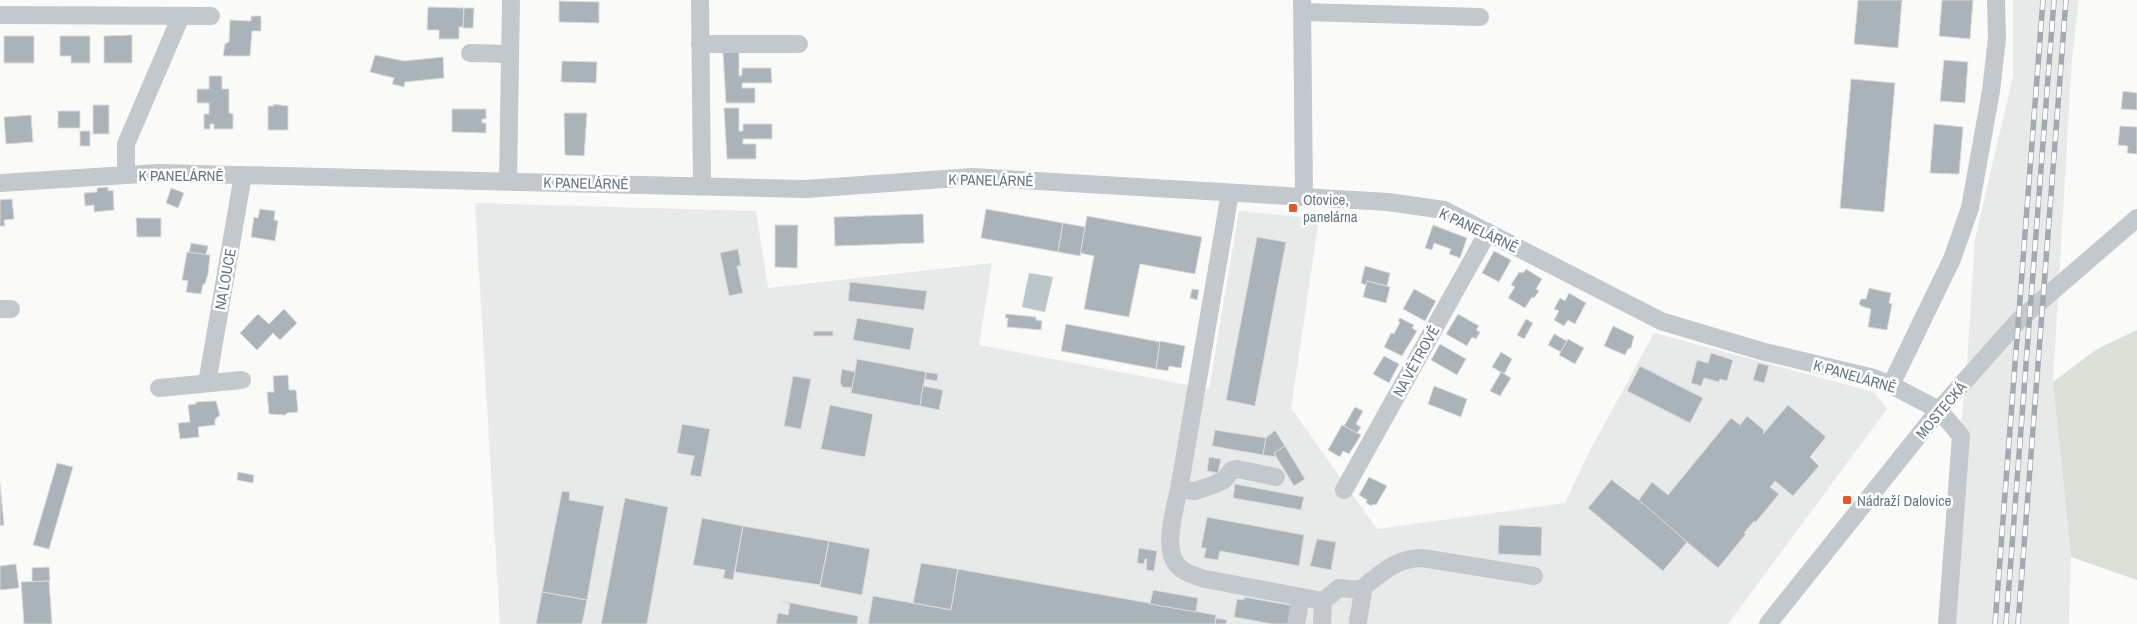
<svg xmlns="http://www.w3.org/2000/svg" width="2137" height="624" font-family="'Archivo Narrow',sans-serif">
  <style>
    .built { fill: #e8e9e9 }
    .green { fill: #dadfd7 }
    .water { fill: #bbc7cb }
    .building { fill: #aab3b9; stroke: #dcdcda }
    .lines { fill: none; stroke-linecap: round; stroke-linejoin: round }
    .minor { stroke: #c3c8cc; stroke-width: 18 }
    .rail-casing { stroke: #a2aab0; stroke-width: 5.5 }
    .rail { stroke: #fff; stroke-width: 4; stroke-dasharray: 11; stroke-linecap: butt }
    .poi-dot { fill: #e4572e; stroke: #fff; stroke-width: 2 }
    .labels { text-anchor: middle; dominant-baseline: central; stroke-width: 5; stroke-linejoin: round; paint-order: stroke }
    .street-label { font-size: 15px; fill: #657683; stroke: #fff }
    .poi-label { font-size: 15px; fill: #657683; stroke: #fff; text-anchor: start }
  </style>
  <rect width="100%" height="100%" fill="#fafaf8"/>
  <g class="built">
    <path d="M2013 0H2079L2072 58 2053 382 2071 557 2069 624H1939L1966 379 1975 239 2013 76Z"/>
    <path d="M475 203 756 211 768 288 992 263 979 345 1209 389 1239 211 1319 219 1291 408 1377 529 1565 503 1588 454 1654 333 1874 392 1887 409 1728 624H500Z"/>
  </g>
  <path class="green" d="M2137 330V580L2071 557 2053 382 2097 349Z"/>
  <path class="water" d="M1029 273 1053 277 1045 312 1022 307Z"/>
  <g class="building">
    <path d="M1858 0H1902L1898 48 1854 44Z"/>
    <path d="M1942 0H1973L1970 39 1939 36Z"/>
    <path d="M559 1 599 2V23L559 22Z"/>
    <path d="M428 7 464 8 463 27H459V39H439V30H427Z"/>
    <path d="M464 8H474L473 28H463Z"/>
    <path d="M251 16H261V31H252L250 56H223L225 44 229 42 230 20 251 21Z"/>
    <path d="M132 35V63H104V36Z"/>
    <rect x="4" y="36" width="30" height="27"/>
    <path d="M60 36H90V63H71V56H60Z"/>
    <path d="M723 52H739V76L742 75V68H771L772 83H742V88H755V103H726Z"/>
    <path d="M375 55 404 61 443 57 444 78 405 82 404 87 392 84 394 78 370 72Z"/>
    <path d="M1944 60 1968 62 1965 103 1940 101Z"/>
    <path d="M562 61 597 62 596 83 561 82Z"/>
    <path d="M209 76H222V89H229V113L233 114V129H214V124H210V129H204V114H209V103H197V89H209Z"/>
    <path d="M1851 79 1895 83 1884 212 1840 208Z"/>
    <path d="M2123 91 2137 93V110L2121 109Z"/>
    <path d="M273 104 288 106V130H268V106H274Z"/>
    <rect x="93" y="105" width="16" height="29"/>
    <path d="M724 108H739V131H743V124H772V139H743V144H756V159H727Z"/>
    <path d="M452 109H486V119H482V123H486V133L452 132Z"/>
    <rect x="58" y="111" width="22" height="17"/>
    <path d="M564 113H587L584 156 565 155Z"/>
    <path d="M31 115 33 142 6 144 4 117Z"/>
    <path d="M1934 124 1963 127 1959 174 1930 173Z"/>
    <path d="M2120 126 2137 127V154L2127 153 2128 146 2118 145Z"/>
    <rect x="80" y="131" width="10" height="15"/>
    <path d="M108 187V191L113 190 114 210 94 212V205L85 206 84 193 97 192V188Z"/>
    <path d="M171 188 184 193 178 208 166 203Z"/>
    <path d="M12 199 14 219 4 220 5 226H0V200Z"/>
    <path d="M260 209 275 211 274 220 278 221 275 241 251 237 254 217 258 218Z"/>
    <path d="M986 209 1063 223 1058 252 981 238Z"/>
    <path d="M923 214 924 243 835 246 834 217Z"/>
    <path d="M1087 216 1202 237 1195 274 1140 264 1129 317 1084 309 1094 256 1080 253Z"/>
    <path d="M136 218H161V237H137Z"/>
    <path d="M1063 223 1085 227 1080 256 1058 252Z"/>
    <path d="M775 225H798L797 268 775 267Z"/>
    <path d="M1433 225 1467 238 1460 258 1449 254 1451 249 1434 243 1432 250 1425 248Z"/>
    <path d="M1257 237 1286 242 1255 406 1226 400Z"/>
    <path d="M191 243 208 246 206 255 189 253Z"/>
    <path d="M738 249 741 266H737L743 293 729 296 720 253Z"/>
    <path d="M1494 251 1511 260 1499 282 1482 273Z"/>
    <path d="M187 252 210 255 208 274 205 284H203L201 294 186 292 188 281 182 280Z"/>
    <path d="M1365 266 1390 273 1387 286 1367 281 1366 285 1361 283Z"/>
    <path d="M1526 269 1542 279 1536 289 1539 291 1534 298 1532 297 1525 308 1508 298 1515 287 1511 285 1519 272 1523 273Z"/>
    <path d="M1367 281 1390 287 1386 303 1363 297Z"/>
    <path d="M850 282 927 291 924 310 848 301Z"/>
    <path d="M1869 288 1891 293 1889 303 1892 304 1887 330 1868 327 1871 309 1861 306 1859 303 1861 299H1866Z"/>
    <path d="M1192 289 1199 290 1197 300 1190 298Z"/>
    <path d="M1414 289 1436 301 1425 321 1403 309Z"/>
    <path d="M1569 293 1586 303 1575 324 1568 320 1564 326 1554 320 1559 311 1554 309 1560 298 1565 301Z"/>
    <path d="M284 309 297 323 280 340 273 333 257 350 240 333 258 314 269 324Z"/>
    <path d="M1006 314 1036 317V320L1042 321 1041 330 1007 327 1008 318H1005Z"/>
    <path d="M1458 314 1479 326 1476 330 1480 332 1476 339 1472 337 1467 346 1446 334Z"/>
    <path d="M857 318 914 328 910 350 853 340Z"/>
    <path d="M1400 318 1414 325 1412 328 1417 331 1402 356 1384 347 1391 333 1394 334 1400 322 1398 321Z"/>
    <path d="M1526 319 1533 323 1524 339 1517 335Z"/>
    <path d="M1066 324 1160 342 1156 369 1061 351Z"/>
    <path d="M1613 326 1634 336 1631 348 1628 349 1625 355 1604 346Z"/>
    <path d="M814 331H833V336H813Z"/>
    <path d="M1554 334 1567 341 1561 352 1548 345Z"/>
    <path d="M1568 339 1584 348 1575 364 1559 355Z"/>
    <path d="M1160 341 1185 346 1181 368 1169 366 1168 371 1156 369Z"/>
    <path d="M1440 344 1466 359 1457 375 1431 360Z"/>
    <path d="M1501 352 1512 359 1504 374 1492 367Z"/>
    <path d="M1711 353 1733 360 1727 381 1720 379 1719 382 1704 378 1701 386 1691 383 1697 360 1708 363Z"/>
    <path d="M1384 356 1399 364 1389 383 1373 374Z"/>
    <path d="M857 359 926 372 920 406 851 393Z"/>
    <path d="M1758 363 1769 366 1764 383 1753 380Z"/>
    <path d="M1640 366 1703 398 1690 423 1627 391Z"/>
    <path d="M842 369 855 372 852 388 842 387 840 382Z"/>
    <path d="M926 372 938 374 937 381 925 379Z"/>
    <path d="M1501 372 1511 378 1500 396 1490 391Z"/>
    <path d="M288 375 289 390H296L298 412 287 413 285 415 269 414 267 392H274L273 376Z"/>
    <path d="M793 376 811 379 801 429 784 426Z"/>
    <path d="M923 386 943 390 939 410 920 406Z"/>
    <path d="M1434 386 1467 399 1461 417 1428 404Z"/>
    <path d="M216 401 220 415 215 419V425L198 427 199 437 180 439 178 423 190 422 188 405 196 404V402Z"/>
    <path d="M830 405 873 414 865 457 821 449Z"/>
    <path d="M1788 405 1826 437 1810 457 1819 466 1793 496 1775 481 1770 487 1779 494 1756 522 1754 521 1744 533 1746 534 1718 568 1638 501 1652 482 1668 495 1731 418 1740 425 1747 416 1764 430 1763 434Z"/>
    <path d="M1355 407 1363 411 1356 424 1361 427 1357 433 1344 426Z"/>
    <path d="M682 424 710 429 701 477 690 475 694 456 677 453Z"/>
    <path d="M1342 425 1361 435 1349 454 1343 451 1340 457 1328 450Z"/>
    <path d="M1215 430 1266 438 1263 455 1212 446Z"/>
    <path d="M1275 430 1285 446 1274 453 1276 457 1263 455 1266 438Z"/>
    <path d="M1285 446 1305 479 1294 486 1274 453Z"/>
    <path d="M1209 457 1221 459 1218 473 1207 471Z"/>
    <path d="M57 463 73 467 49 549 33 545Z"/>
    <path d="M238 472 254 475 253 483 237 480Z"/>
    <path d="M1369 477 1387 486 1376 505 1373 504 1372 506 1366 503 1367 500 1359 495Z"/>
    <path d="M1612 479 1613 481 1646 506 1687 542 1663 571 1588 508Z"/>
    <path d="M0 483 4 525 0 526Z"/>
    <path d="M1235 484 1304 497 1301 510 1233 498Z"/>
    <path d="M562 491 570 492 569 500 604 506 587 600 542 592Z"/>
    <path d="M625 498 668 507 647 624H601Z"/>
    <path d="M1207 517 1304 535 1299 566 1220 551 1218 560 1204 558 1206 548H1201Z"/>
    <path d="M702 518 743 526 733 580 723 578 725 570 693 565Z"/>
    <path d="M1499 525 1542 527 1541 556 1498 554Z"/>
    <path d="M743 526 829 541 820 585 735 572Z"/>
    <path d="M1317 539 1336 542 1331 570 1310 566Z"/>
    <path d="M829 541 870 549 862 595 820 587Z"/>
    <path d="M1139 548 1157 551 1154 571 1146 570 1147 559H1145L1144 564 1137 563Z"/>
    <path d="M921 563 958 569 951 610 913 603Z"/>
    <path d="M16 564 19 588 0 590V566Z"/>
    <path d="M49 567 50 581 32 582V568Z"/>
    <path d="M958 569 1216 615 1215 624H868L873 596 951 610Z"/>
    <path d="M49 581 52 624H24L21 582Z"/>
    <path d="M1153 590 1198 598 1196 612 1150 604Z"/>
    <path d="M542 592 587 600 582 624H536Z"/>
    <path d="M1244 597 1295 606 1292 624H1272L1234 617 1237 599 1244 600Z"/>
    <path d="M781 601 858 616 857 624H776L778 613 788 615 790 604Z"/>
    <path d="M1216 618 1227 620 1226 624H1215Z"/>
  </g>
  <g class="lines">
    <g class="minor">
      <path d="M700 0 702 186"/>
      <path d="M1302 0 1304 197"/>
      <path d="M1303 12 1480 17"/>
      <path d="M0 15 211 16"/>
      <path d="M700 44H799"/>
      <path d="M470 53 509 54"/>
      <path d="M126 175V144L181 16"/>
      <path d="M508 181 511 0"/>
      <path d="M0 183 158 173 806 189 972 177 1388 202 1444 210 1661 321 1765 352 1874 378 1891 385 1939 410 1961 436 1947 624"/>
      <path d="M1230 193 1180 484 1185 490 1195 491 1213 485 1224 480 1232 470 1237 469 1276 477"/>
      <path d="M0 309H11"/>
      <path d="M207 383 243 175"/>
      <path d="M1891 385 1952 259 1970 208 1991 91 1997 38 1996 0"/>
      <path d="M159 388 242 380"/>
      <path d="M1180 484C1176 506 1160 552 1180 568 1187 574 1196 576 1205 579L1323 601 1339 588 1360 590 1363 592 1358 621"/>
      <path d="M1344 490 1488 232"/>
      <path d="M1360 590C1379 575 1395 558 1422 558L1534 576"/>
      <path d="M1296 624 1301 597"/>
      <path d="M1322 624 1323 601"/>
      <path d="M1768 624 1939 410 2019 320 2137 218"/>
    </g>
    <defs>
      <g id="rail">
        <path d="M1995 624 2043 0"/>
        <path d="M2006 624 2054 0"/>
        <path d="M2018 624 2066 0"/>
      </g>
    </defs>
    <use href="#rail" class="rail-casing"/>
    <use href="#rail" class="rail"/>
  </g>
  <g class="poi-dot">
    <rect x="1288" y="203" width="10" height="10" rx="2.5"/>
    <rect x="1842" y="495" width="10" height="10" rx="2.5"/>
  </g>
  <g class="labels">
    <g class="street-label">
      <text x="181" y="175">K PANELÁRNĚ</text>
      <text transform="translate(991 180) rotate(1)">K PANELÁRNĚ</text>
      <text transform="translate(586 183) rotate(1)">K PANELÁRNĚ</text>
      <text transform="translate(1479 230) rotate(25)">K PANELÁRNĚ</text>
      <text transform="translate(225 279) rotate(-80)">NA LOUCE</text>
      <text transform="translate(1416 361) rotate(-61)">NA VĚTROVĚ</text>
      <text transform="translate(1855 376) rotate(16)">K PANELÁRNĚ</text>
      <text transform="translate(1941 410) rotate(-50)">MOSTECKÁ</text>
    </g>
    <g class="poi-label">
      <text x="1303" y="199">Otovice,<tspan x="1303" dy="17">panelárna</tspan></text>
      <text x="1857" y="500">Nádraží Dalovice</text>
    </g>
  </g>
</svg>
